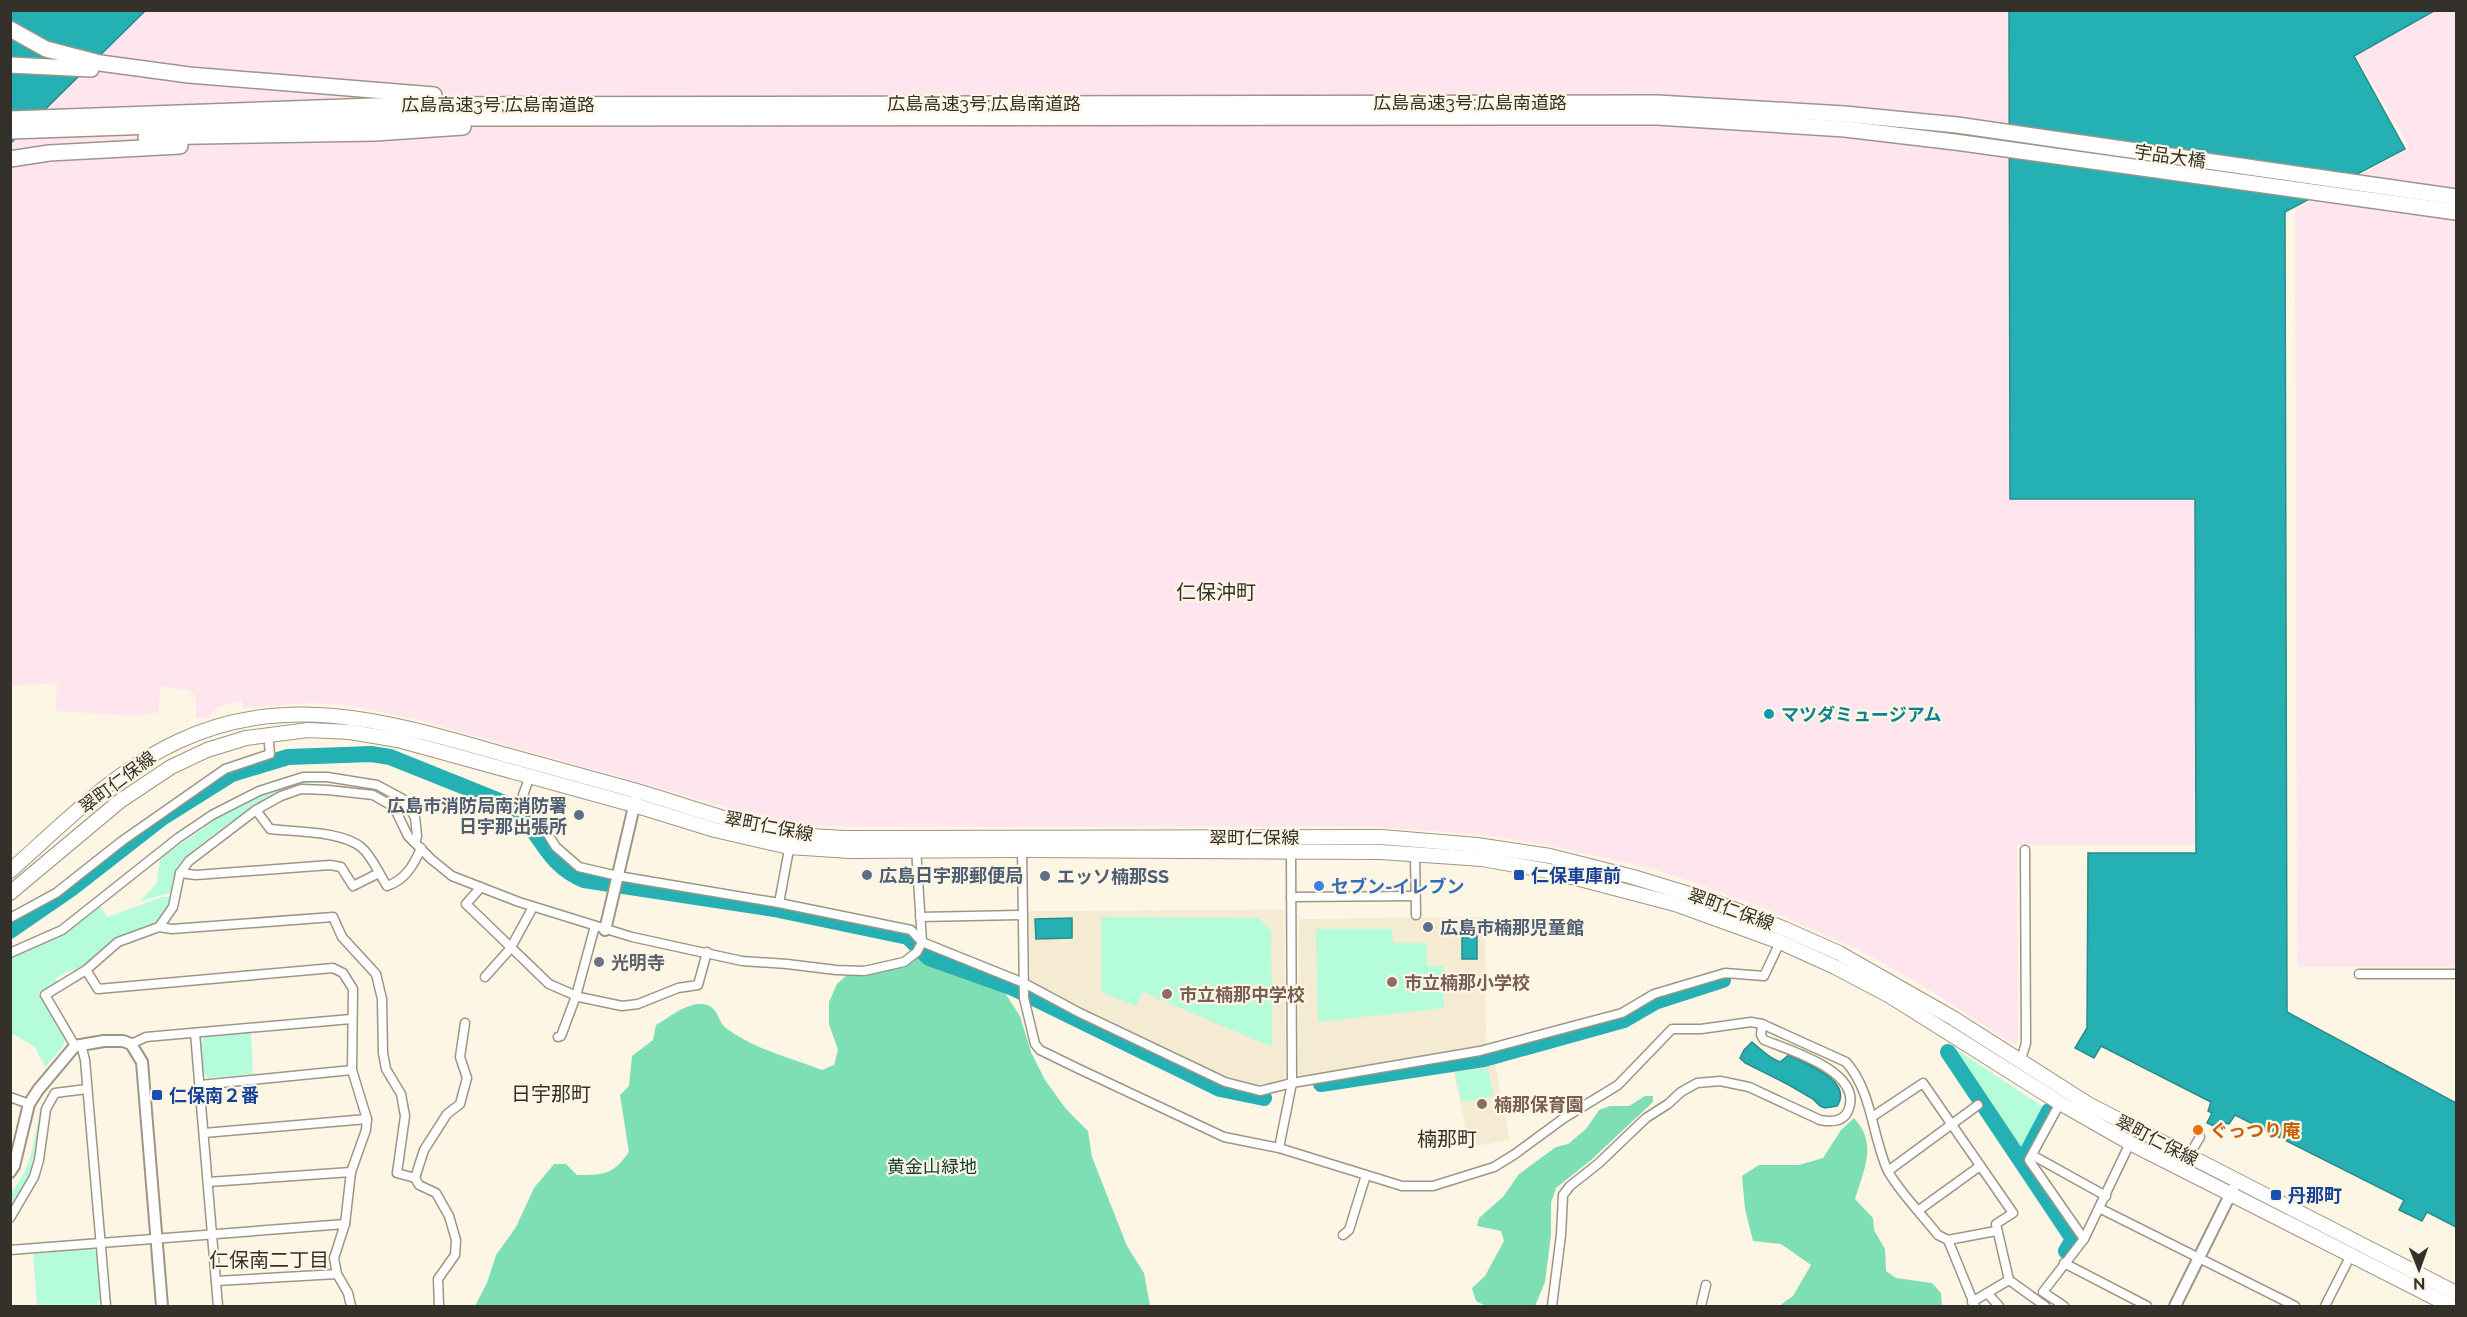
<svg xmlns="http://www.w3.org/2000/svg" width="2467" height="1317" font-family="Raleway,'Noto Sans JP',sans-serif">
  <style>
    .built { fill: #f5ead2 }
    .industrial { fill: #ffe5ee }
    .green { fill: #b5fcda }
    .forest { fill: #7edfb4 }
    .water { fill: #25b1b3; stroke: #2a8b8a; stroke-width: 1.5 }
    .lines { fill: none; stroke-linecap: round; stroke-linejoin: round }
    .river { stroke: #25b1b3; stroke-width: 16 }
    .minor-casing { stroke: #9d9686; stroke-width: 11 }
    .tertiary-casing { stroke: #9d9686; stroke-width: 14 }
    .primary-casing { stroke: #9d9686; stroke-width: 16 }
    .motorway-casing { stroke: #9d9686; stroke-width: 18 }
    .minor { stroke: #fff; stroke-width: 8 }
    .tertiary { stroke: #fff; stroke-width: 10 }
    .primary { stroke: #fff; stroke-width: 14 }
    .motorway { stroke: #fff; stroke-width: 15 }
    .culture-dot { fill: #0f9aa8; stroke: #fef6e5; stroke-width: 2 }
    .service-dot { fill: #5c6f8a; stroke: #fef6e5; stroke-width: 2 }
    .transit-dot { fill: #1a4fb4; stroke: #fef6e5; stroke-width: 2 }
    .shop-dot { fill: #3f7fe0; stroke: #fef6e5; stroke-width: 2 }
    .worship-dot { fill: #6b7280; stroke: #fef6e5; stroke-width: 2 }
    .education-dot { fill: #8d6e63; stroke: #fef6e5; stroke-width: 2 }
    .food-dot { fill: #e8710a; stroke: #fef6e5; stroke-width: 2 }
    .labels { text-anchor: middle; dominant-baseline: central; stroke-width: 4.5; stroke-linejoin: round; paint-order: stroke }
    .street-label { font-size: 18px; fill: #34312a; stroke: #fef6e5 }
    .culture-label { font-size: 18px; font-weight: bold; fill: #0d838f; stroke: #fef6e5; text-anchor: start }
    .service-label { font-size: 18px; font-weight: bold; fill: #4e5e75; stroke: #fef6e5; text-anchor: start }
    .transit-label { font-size: 18px; font-weight: bold; fill: #164399; stroke: #fef6e5; text-anchor: start }
    .shop-label { font-size: 18px; font-weight: bold; fill: #366cbe; stroke: #fef6e5; text-anchor: start }
    .worship-label { font-size: 18px; font-weight: bold; fill: #5b616d; stroke: #fef6e5; text-anchor: start }
    .education-label { font-size: 18px; font-weight: bold; fill: #785e54; stroke: #fef6e5; text-anchor: start }
    .food-label { font-size: 18px; font-weight: bold; fill: #c56008; stroke: #fef6e5; text-anchor: start }
    .park-label { font-size: 18px; fill: #123d2c; stroke: #fef6e5 }
    .neighbourhood-label { font-size: 20px; fill: #34312a; stroke: #fef6e5 }
  </style>
  <rect width="100%" height="100%" fill="#fef6e5"/>
  <g class="built">
    <path d="M1284 910 1286 1074 1283 1082 1264 1087 1227 1079 1030 984 1029 911Z"/>
    <path d="M1485 917 1486 1045 1302 1077 1298 1074 1299 919Z"/>
    <path d="M1495 1063 1510 1140 1470 1147 1453 1069Z"/>
  </g>
  <g class="industrial">
    <path d="M145 11H2009L2010 498 2195 499 2196 845H2017L2018 1041 2015 1045 1918 983 1865 953 1771 911 1690 881 1646 867 1551 846 1483 835 1365 826 848 827 811 825 729 808 419 720 347 705 309 703 244 708 241 701 218 707 209 716 196 719V697L189 690 160 687 159 712 139 716 56 711 57 683 11 686V143Z"/>
    <path d="M2435 11H2456V967H2297L2295 213 2296 209 2410 148 2356 56Z"/>
  </g>
  <g class="green">
    <path d="M327 780 326 783C315 782 305 783 294 786 270 794 192 845 179 866 174 874 172 883 170 893L140 901 157 883 160 858 205 827 204 825 250 800 302 781Z"/>
    <path d="M162 897H170L167 910 157 922 119 937 78 969 66 972 55 979 57 982 38 993 64 1038V1045L45 1067 35 1047 11 1033V956C45 947 72 927 100 906L108 917Z"/>
    <path d="M1101 917 1258 918 1271 931 1272 1047 1143 992 1136 1006 1101 992Z"/>
    <path d="M1316 929H1392L1393 943H1427V966H1443L1444 1008 1318 1022Z"/>
    <path d="M251 1032 253 1074 208 1078 203 1073 201 1042 205 1036Z"/>
    <path d="M1953 1047 2045 1108 2025 1148 2020 1149 1952 1049Z"/>
    <path d="M1488 1068 1493 1096 1467 1102 1466 1100 1461 1101 1455 1072Z"/>
    <path d="M54 1090 41 1113 31 1174 11 1211V1194L24 1173 31 1155 40 1111Z"/>
    <path d="M91 1248 97 1253 100 1300 96 1306H37L33 1254Z"/>
  </g>
  <g class="forest">
    <path d="M921 954 932 960 972 974 1003 990 1020 1016 1031 1052 1045 1080 1066 1109 1088 1131 1092 1157 1127 1246 1144 1273 1150 1306H475L487 1283 496 1255 516 1227 534 1188 554 1164H566L577 1175C603 1175 613 1175 629 1152L620 1095 629 1086 632 1056 653 1040 656 1025C670 1017 689 1000 707 1005 719 1009 718 1023 727 1029 755 1049 790 1058 822 1070L834 1065 838 1050 829 1024V1002L837 984 847 975 906 964Z"/>
    <path d="M1645 1096H1653V1102L1591 1160 1556 1188 1551 1203V1235L1545 1282 1535 1306H1486L1476 1301 1472 1288 1485 1276 1504 1241 1501 1231 1477 1226 1479 1218 1503 1197 1519 1174 1556 1147 1568 1144 1586 1129 1599 1110 1610 1106H1629Z"/>
    <path d="M1854 1118C1878 1144 1864 1169 1855 1199L1873 1218 1874 1230 1885 1249 1886 1271 1896 1278 1932 1283 1941 1293 1942 1306H1779L1793 1296 1811 1265 1781 1244 1753 1241 1745 1209 1742 1176 1759 1165H1799L1823 1158 1841 1130Z"/>
  </g>
  <g class="water">
    <path d="M11 11H145L11 143Z"/>
    <path d="M2009 11H2434L2354 56 2405 149 2285 212 2287 1012 2456 1103V1227L2427 1212 2422 1221 2399 1210 2404 1200 2235 1115 2229 1124 2225 1123 2222 1130 2207 1123 2212 1113 2208 1111 2211 1102 2101 1046 2094 1058 2075 1048 2087 1028 2088 853H2196L2195 499H2010Z"/>
    <path d="M1072 918V938L1036 939 1035 919Z"/>
    <rect x="1462" y="924" width="15" height="35"/>
    <path d="M1752 1042C1762 1050 1767 1057 1780 1062L1789 1055C1806 1064 1854 1081 1837 1106L1825 1108 1820 1106 1813 1099 1789 1085 1745 1063 1740 1058 1744 1050Z"/>
  </g>
  <g class="lines">
    <g class="river">
      <path d="M10 931 71 889 162 818 232 774 288 757 371 754 390 757 510 805C540 828 545 865 584 880L774 909 908 937 929 958 1013 988 1220 1089 1264 1098"/>
      <path d="M1948 1052 2073 1239 2066 1251"/>
      <path d="M1321 1084 1484 1059 1624 1020 1655 1002 1723 980"/>
      <path d="M2020 1159 2028 1151 2049 1111"/>
    </g>
    <defs>
      <g id="minor">
        <path d="M530 776 523 795 556 847 579 867 618 876 779 903 911 930 922 942 1024 983 1080 1013 1225 1082 1260 1091 1292 1083 1480 1051 1622 1013 1654 994 1725 973 1764 976 1781 940"/>
        <path d="M256 810 270 829C296 832 341 831 361 847 372 856 379 874 387 886 405 880 414 865 421 848"/>
        <path d="M1022 846 1024 998 1035 1044 1040 1050 1079 1069 1224 1137 1279 1148 1402 1186H1433L1494 1167 1515 1154 1564 1118 1618 1085 1672 1029H1701L1751 1022 1762 1024 1846 1062C1872 1091 1872 1135 1887 1169 1895 1187 1925 1218 1938 1235L1948 1240 1996 1231"/>
        <path d="M1415 854 1416 915"/>
        <path d="M180 873 196 875 330 865 341 867 353 886 379 873"/>
        <path d="M481 887 466 904 549 984 579 997 622 1006 638 1004 678 988 698 985 707 952"/>
        <path d="M1291 897 1415 896"/>
        <path d="M779 903 790 844"/>
        <path d="M920 917 1023 915"/>
        <path d="M10 918 56 893 122 841 225 769 270 754 268 734"/>
        <path d="M159 927 173 907 180 873 189 861 256 810 281 796 301 789 328 790 373 795 394 807 408 836 415 843"/>
        <path d="M10 953 62 930 178 838 212 815 259 791 303 777H327L377 785 403 799 415 817 417 836 415 843 431 859 452 876 519 902 632 937 742 961 787 964 836 970 864 971 904 962 917 952 922 942 916 848"/>
        <path d="M86 970 98 989 333 968 343 973 353 989 352 1070 367 1119 366 1130 351 1172 345 1224 334 1258 337 1274 348 1293 351 1306"/>
        <path d="M2359 974H2456"/>
        <path d="M485 977 510 949 533 907"/>
        <path d="M195 1033 218 1306"/>
        <path d="M558 1037 561 1036 576 996 595 926"/>
        <path d="M81 1044 85 1060 106 1306"/>
        <path d="M131 1044 146 1037 351 1019"/>
        <path d="M75 1046 45 995 86 970 118 942 159 927 172 929 333 917 342 937 376 974 382 999 383 1053 386 1069 401 1094 405 1116 397 1173 415 1178"/>
        <path d="M2020 1063 2026 1043 2025 850"/>
        <path d="M200 1085 352 1070"/>
        <path d="M10 1097 29 1104"/>
        <path d="M2060 1103 2029 1160 2084 1239"/>
        <path d="M1872 1117 1923 1083 2013 1213 1996 1224 2009 1280 2045 1306"/>
        <path d="M204 1133 367 1119"/>
        <path d="M1279 1148 1292 1083 1291 849"/>
        <path d="M2032 1155 2106 1196"/>
        <path d="M2188 1157 2200 1137"/>
        <path d="M1888 1171 1978 1105"/>
        <path d="M208 1182 351 1172"/>
        <path d="M2099 1208 2295 1306"/>
        <path d="M1919 1210 1980 1166"/>
        <path d="M10 1218 34 1177 39 1160 46 1109 55 1093 87 1089"/>
        <path d="M1343 1235 1349 1230 1366 1175"/>
        <path d="M1948 1240 1975 1306"/>
        <path d="M10 1250 345 1224"/>
        <path d="M2064 1263 2147 1306"/>
        <path d="M216 1281 337 1274"/>
        <path d="M1987 1293 1999 1306"/>
        <path d="M1972 1302 2009 1280"/>
        <path d="M439 1306 438 1279 455 1255 456 1240 449 1216 436 1193 419 1185 415 1178 424 1150 447 1114 460 1104 467 1078 460 1057 465 1023"/>
        <path d="M1552 1306 1561 1235 1563 1195 1570 1186 1599 1163 1646 1118 1668 1104 1681 1092 1697 1083 1720 1081 1749 1087 1820 1120C1830 1122 1843 1122 1848 1111 1865 1072 1789 1050 1764 1040L1761 1035 1762 1024"/>
        <path d="M1701 1306 1706 1285"/>
        <path d="M2064 1306 2043 1292 2084 1239 2130 1143"/>
        <path d="M2325 1306 2352 1253"/>
      </g>
      <g id="tertiary">
        <path d="M605 930 636 798"/>
        <path d="M10 1172 14 1166 29 1104 38 1090 75 1046 104 1041H123L131 1044 142 1062 162 1306"/>
        <path d="M2175 1306 2233 1189"/>
      </g>
      <g id="primary">
        <path d="M10 871C63 824 114 771 179 741 290 689 396 724 506 755 550 767 594 779 637 791 688 806 738 825 791 834 810 837 830 837 850 838L1381 837 1477 845 1550 856 1633 877 1715 902 1785 929 1839 953 1953 1018 2088 1104 2456 1293"/>
        <path d="M10 893 120 801 171 767 207 750 246 738 308 730 350 732 398 740 634 805 715 830 789 847 850 851 1023 850 1381 852 1482 859 1549 871 1675 904 1780 942 1835 967 1890 996 2060 1103 2130 1143 2451 1306"/>
      </g>
      <g id="motorway">
        <path d="M10 29 46 49 100 63 189 75 434 95"/>
        <path d="M10 65 91 69"/>
        <path d="M10 119 401 105 1657 103 1844 114 1957 125 2456 197"/>
        <path d="M10 131 388 118 1657 117 1845 129 1955 142 2456 212"/>
        <path d="M146 137 375 133 463 127"/>
        <path d="M10 159 49 153 180 146"/>
      </g>
    </defs>
    <use href="#minor" class="minor-casing"/>
    <use href="#tertiary" class="tertiary-casing"/>
    <use href="#primary" class="primary-casing"/>
    <use href="#motorway" class="motorway-casing"/>
    <use href="#minor" class="minor"/>
    <use href="#tertiary" class="tertiary"/>
    <use href="#primary" class="primary"/>
    <use href="#motorway" class="motorway"/>
  </g>
  <circle class="culture-dot" cx="1769" cy="714" r="6"/>
  <g class="service-dot">
    <circle cx="579" cy="815" r="6"/>
    <circle cx="867" cy="875" r="6"/>
    <circle cx="1045" cy="876" r="6"/>
    <circle cx="1428" cy="927" r="6"/>
  </g>
  <g class="transit-dot">
    <rect x="1513" y="869" width="12" height="12" rx="3"/>
    <rect x="151" y="1089" width="12" height="12" rx="3"/>
    <rect x="2270" y="1189" width="12" height="12" rx="3"/>
  </g>
  <circle class="shop-dot" cx="1319" cy="886" r="6"/>
  <circle class="worship-dot" cx="599" cy="962" r="6"/>
  <g class="education-dot">
    <circle cx="1392" cy="982" r="6"/>
    <circle cx="1167" cy="994" r="6"/>
    <circle cx="1482" cy="1104" r="6"/>
  </g>
  <circle class="food-dot" cx="2198" cy="1130" r="6"/>
  <g class="labels">
    <g class="street-label">
      <text x="1470" y="102">広島高速3号;広島南道路</text>
      <text x="984" y="103">広島高速3号;広島南道路</text>
      <text x="498" y="104">広島高速3号;広島南道路</text>
      <text transform="translate(2170 156) rotate(8)">宇品大橋</text>
      <text transform="translate(117 782) rotate(-37)">翠町仁保線</text>
      <text transform="translate(769 826) rotate(11)">翠町仁保線</text>
      <text x="1254" y="837">翠町仁保線</text>
      <text transform="translate(1731 909) rotate(20)">翠町仁保線</text>
      <text transform="translate(2157 1140) rotate(27)">翠町仁保線</text>
    </g>
    <g class="culture-label">
      <text x="1781" y="714">マツダミュージアム</text>
    </g>
    <g class="service-label">
      <text x="567" y="805" text-anchor="end">広島市消防局南消防署<tspan x="567" dy="21">日宇那出張所</tspan></text>
      <text x="879" y="875">広島日宇那郵便局</text>
      <text x="1057" y="876">エッソ楠那SS</text>
      <text x="1440" y="927">広島市楠那児童館</text>
    </g>
    <g class="transit-label">
      <text x="1531" y="875">仁保車庫前</text>
      <text x="169" y="1095">仁保南２番</text>
      <text x="2288" y="1195">丹那町</text>
    </g>
    <g class="shop-label">
      <text x="1331" y="886">セブン-イレブン</text>
    </g>
    <g class="worship-label">
      <text x="611" y="962">光明寺</text>
    </g>
    <g class="education-label">
      <text x="1404" y="982">市立楠那小学校</text>
      <text x="1179" y="994">市立楠那中学校</text>
      <text x="1494" y="1104">楠那保育園</text>
    </g>
    <g class="food-label">
      <text x="2210" y="1130">ぐっつり庵</text>
    </g>
    <g class="park-label">
      <text x="932" y="1166">黄金山緑地</text>
    </g>
    <g class="neighbourhood-label">
      <text x="1216" y="592">仁保沖町</text>
      <text x="551" y="1094">日宇那町</text>
      <text x="1447" y="1139">楠那町</text>
      <text x="269" y="1260">仁保南二丁目</text>
    </g>
  </g>
  <rect width="2467" height="1317" fill="none" stroke="#34312a" stroke-width="24"/>
  <g transform="translate(2419 1269) rotate(179)" stroke="#fef6e5" stroke-width="4.5" paint-order="stroke">
  <path d="M0-4.5L10 22L0 15L-10 22Z" fill="#34312a"/>
  <text y="-9" font-size="16" font-weight="bold" text-anchor="middle" fill="#34312a">N</text>
  </g>
</svg>
